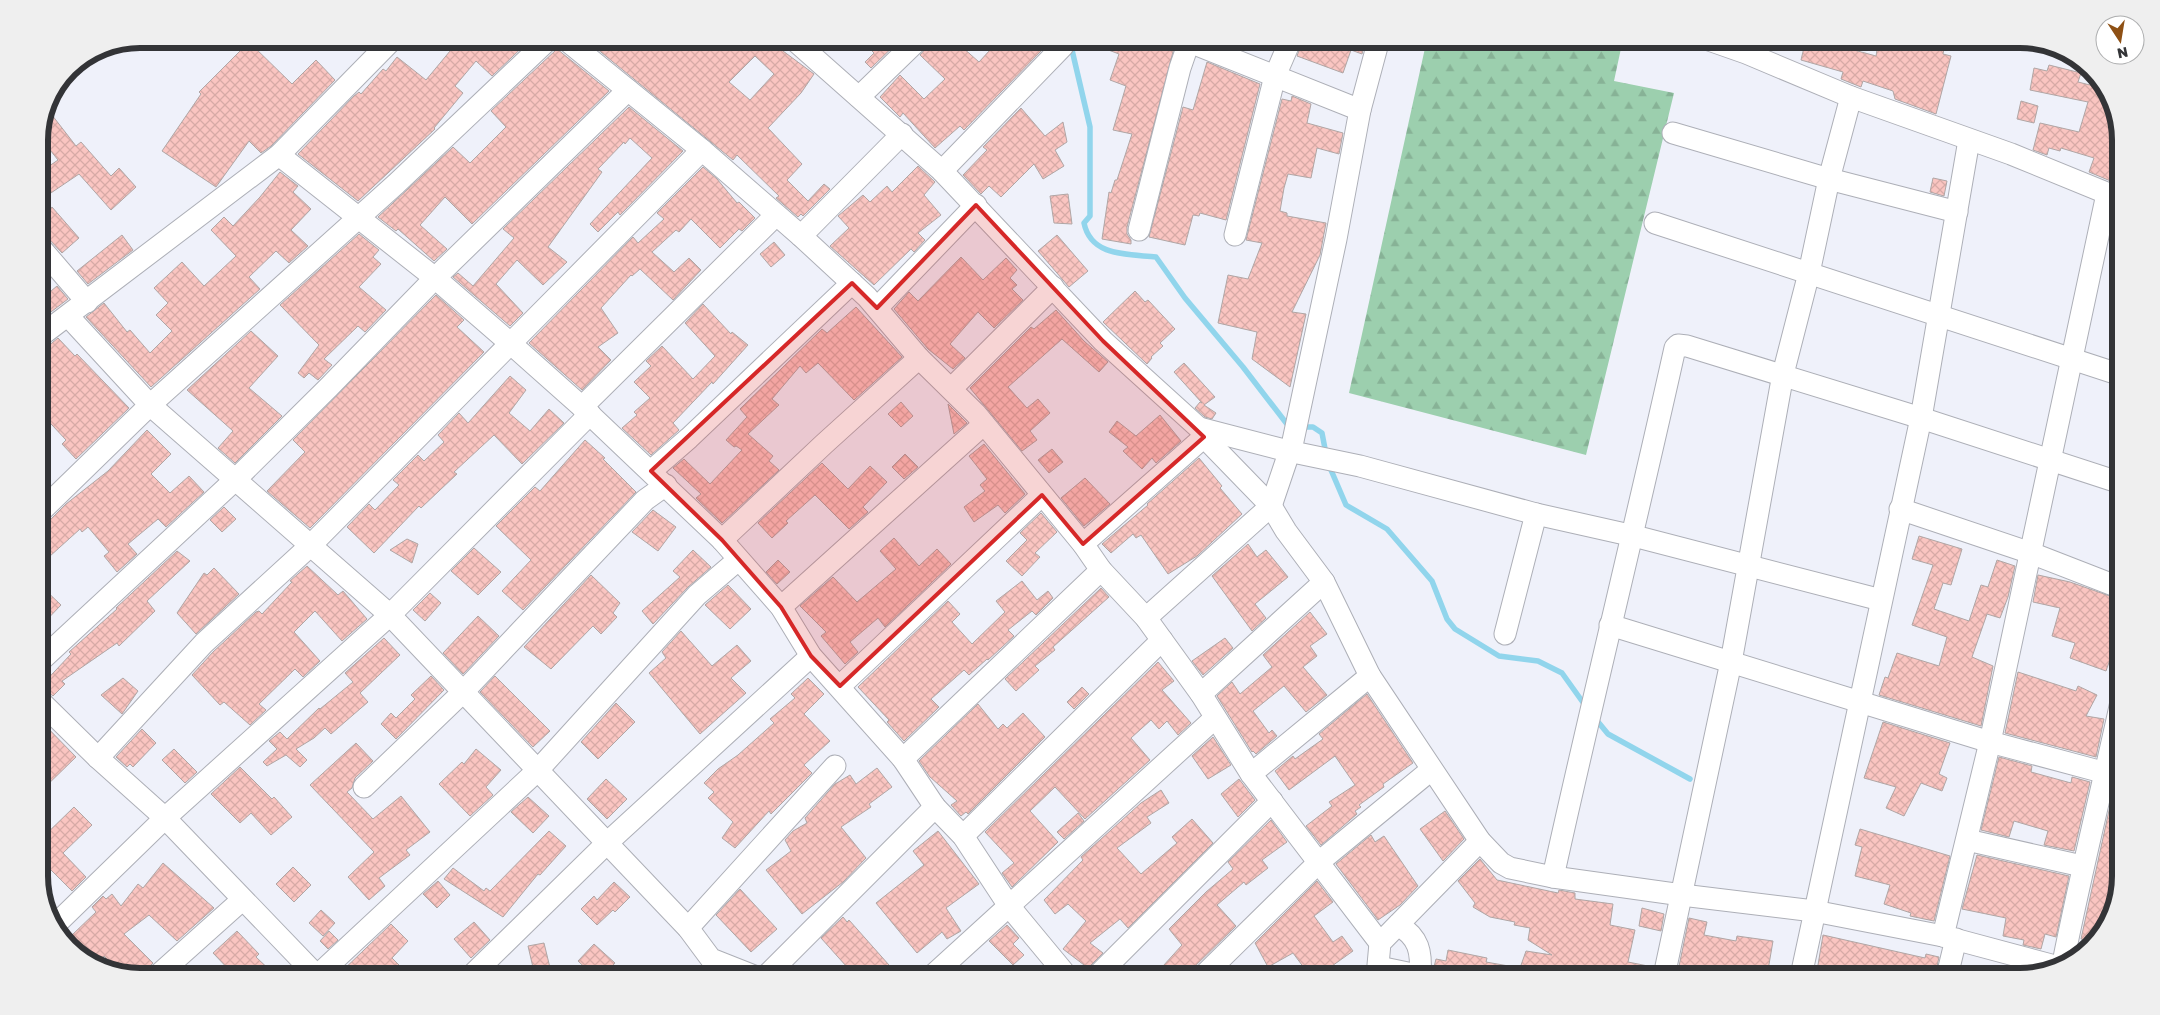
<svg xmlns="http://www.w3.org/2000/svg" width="2160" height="1015" font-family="'Golos Text',sans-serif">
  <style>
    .forest { fill: url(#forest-firs) }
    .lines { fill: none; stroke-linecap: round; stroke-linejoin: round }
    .stream { stroke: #91d5ec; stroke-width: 5.5 }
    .building { fill: url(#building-cross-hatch); stroke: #b0a6a5; fill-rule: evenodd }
    .street-casing { stroke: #adafb7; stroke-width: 23 }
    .street { stroke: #fff; stroke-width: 21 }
    .marked { fill: #d62828; fill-opacity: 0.2; stroke: #d62828; stroke-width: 4; stroke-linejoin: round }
    .rim { fill: none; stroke: #333437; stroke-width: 6 }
  </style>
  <defs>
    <pattern id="forest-firs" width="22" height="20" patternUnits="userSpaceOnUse" patternTransform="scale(1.25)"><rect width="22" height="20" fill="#9ccfae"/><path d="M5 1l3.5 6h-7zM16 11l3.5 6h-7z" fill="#87b296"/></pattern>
    <pattern id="building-cross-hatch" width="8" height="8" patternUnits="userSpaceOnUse" patternTransform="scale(1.25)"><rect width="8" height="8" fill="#fac5c1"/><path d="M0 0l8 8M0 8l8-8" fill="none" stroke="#d7aaa6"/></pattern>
  </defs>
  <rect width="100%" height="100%" fill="#eff1fa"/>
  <path class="forest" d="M1427 39H1623L1614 81 1674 93 1586 455 1349 393Z"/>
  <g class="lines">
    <g class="stream">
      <path d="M1069 45 1072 50 1090 127V216L1084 223C1091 257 1128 254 1156 257L1185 298 1243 367 1290 428"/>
      <path d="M1302 427H1313L1322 433 1326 454"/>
      <path d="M1328 463 1346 505 1387 529 1432 581 1447 619 1455 629 1499 656 1538 661 1562 673 1587 708"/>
      <path d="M1594 717 1608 734 1690 779"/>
    </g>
  </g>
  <g class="building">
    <path d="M460 39H531L492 76 476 61 455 86 463 93 434 128 435 129 358 201 298 154 354 96 359 92 361 94 383 69 386 71 397 57 426 80Z"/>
    <path d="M585 39H776L785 49 783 51 814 74 801 93 768 128 802 164 787 180 808 201 824 184 830 189 803 216 801 214 798 217 776 198 779 196 737 155 733 160ZM755 56 774 74 750 100 729 82Z"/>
    <path d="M860 39H901L871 68 865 62 874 53Z"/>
    <path d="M934 39H953L979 62 1000 39H1016L1025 47 1031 41 1041 51 964 130 960 126 935 148 903 113 900 117 880 97 900 75 924 99 945 79 920 55Z"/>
    <path d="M1082 39H1170L1174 48 1127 227V234L1131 240V244L1102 239 1109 192 1111 193 1115 180H1117L1132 134 1113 130 1126 86 1110 80 1119 54 1082 40Z"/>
    <path d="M1215 39H1243L1239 48Z"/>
    <path d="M1255 39H1277L1274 47 1255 40Z"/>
    <path d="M1303 39H1366L1362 54 1351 50 1343 73 1297 56Z"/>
    <path d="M1806 39 1831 45 1832 44 1876 56 1879 39H1946L1943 54 1951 56 1936 114 1895 99 1893 91 1863 81 1861 87 1841 79 1843 72 1801 60Z"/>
    <path d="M249 42 292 84 316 60 335 80 271 146 261 153 249 141 216 187 162 151 201 94 199 92Z"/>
    <path d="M557 49 609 91 472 224 445 197 420 225 447 249 434 261 398 229 396 231 378 217 453 147 470 163 506 127 491 111Z"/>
    <path d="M1207 62 1260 84 1226 220 1200 213 1199 216 1193 215 1185 245 1149 237 1183 107 1193 110Z"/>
    <path d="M2049 65 2081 73 2078 82 2106 89 2121 133V148L2113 182 2089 172 2094 158 2061 148 2060 151 2049 148 2047 155 2033 150 2040 123 2079 132 2088 102 2030 90 2034 68 2047 71Z"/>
    <path d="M1292 96 1311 104 1307 123 1343 133 1339 154 1317 148 1311 178 1288 174 1284 188 1280 211 1287 213V216L1326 223 1320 255 1292 312 1306 314 1290 387 1252 359 1257 332 1218 323 1228 275 1248 279 1262 243 1246 240 1282 99 1291 101Z"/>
    <path d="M2021 101 2038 106 2034 123 2017 119Z"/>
    <path d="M45 106 76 146 81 142 111 176 119 168 136 187 111 210 79 174 39 201V173L58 160 39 136Z"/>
    <path d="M629 107 683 151 620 215 618 212 598 232 590 224 652 158 630 138 625 144 624 142 598 169 602 172 548 247 567 262 543 285 517 260 496 284 523 313 510 326 453 277 458 273 473 286 514 238 503 229Z"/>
    <path d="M1021 108 1045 136 1063 122 1067 142 1055 150 1064 166 1043 179 1034 164 1001 197 989 186 981 194 963 175 987 150 983 147Z"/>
    <path d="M918 166 935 182 924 195 941 215 918 233 925 240 914 252 911 249 874 285 830 246 849 228 838 216 863 195 870 202 887 186 892 192Z"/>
    <path d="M703 167 717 179 737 203 739 202 755 218 742 231 739 229 720 248 691 219 679 232 676 230 652 252 674 272 689 258 701 270 673 300 640 269 632 276 631 275 601 308 618 333 598 347 611 360 582 390 529 343 633 237 638 243 664 219 657 213Z"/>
    <path d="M280 172 298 186 293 192 311 209 291 230 308 246 289 263 276 251 249 277 260 289 151 387 86 317 104 303 127 332 130 330 150 353 172 331 156 315 168 303 154 288 182 262 204 286 236 256 211 230 224 217 233 226 260 197Z"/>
    <path d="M1933 178 1947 181 1944 196 1930 192Z"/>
    <path d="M1068 194 1072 224 1054 223 1050 196Z"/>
    <path d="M52 207 79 238 62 253 48 238 39 234V218Z"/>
    <path d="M359 234 379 250 373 257 381 264 359 287 386 310 365 332 358 326 324 359 332 365 318 380 309 373 304 378 298 373 319 345 280 305Z"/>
    <path d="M122 235 133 250 88 284 77 271Z"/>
    <path d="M1057 235 1088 271 1069 287 1038 251Z"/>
    <path d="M774 242 785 255 771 267 760 254Z"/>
    <path d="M961 257 983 280 1006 258 1017 270 1010 278 1017 285 1012 289 1023 300 994 328 978 312 950 344 965 358 953 369 928 349 894 309 909 292 918 301Z"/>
    <path d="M39 276 51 291 57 286 68 299 39 321Z"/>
    <path d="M1135 291 1145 302 1148 300 1175 329 1160 343 1163 346 1151 357 1152 358 1147 364 1103 322Z"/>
    <path d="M436 295 464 320 457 327 484 352 310 528 267 491 305 452 293 440Z"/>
    <path d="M703 304 731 334 732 332 748 345 713 384 712 382 673 423 679 430 651 455 622 428 637 415 634 412 650 398 634 382 651 366 646 361 662 346 693 379 715 356 685 323Z"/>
    <path d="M856 307 902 357 854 400 818 363 806 373 800 366 772 399 779 405 748 434 773 456 769 461 779 470 722 523 696 498 701 494 673 468 684 459 710 484 742 450 736 446 734 447 726 440 747 417 740 409 822 329 827 333Z"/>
    <path d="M1056 310 1084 341 1108 362 1099 372 1062 339 1008 387 1027 408 1038 399 1050 413 1030 431 1037 440 1022 451 970 388 1031 327 1034 329Z"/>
    <path d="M251 331 278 356 249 388 282 416 235 463 218 448 233 431 187 390Z"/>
    <path d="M58 338 75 356 77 354 129 408 76 459 62 444 66 440 39 411V349L47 347Z"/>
    <path d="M1184 363 1215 397 1204 405 1216 413 1212 419 1205 417 1195 408 1200 402 1202 403 1174 372Z"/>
    <path d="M510 376 526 390 509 413 530 431 549 409 564 423 522 464 494 435 454 472 457 474 421 508 419 506 374 553 347 527 369 504 375 510 399 485 393 480 418 455 424 461 444 442 438 435 459 413 468 423Z"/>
    <path d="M901 402 913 416 901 427 888 414Z"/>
    <path d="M948 404 967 423 954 434Z"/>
    <path d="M1160 415 1181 441 1156 463 1152 458 1142 469 1123 451 1128 447 1109 432 1117 421 1136 436Z"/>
    <path d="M147 430 171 454 151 474 170 493 189 476 204 492 166 527 158 519 128 544 137 554 117 572 104 556 109 552 88 527 82 532 80 529 39 566V525L48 522 66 504 108 471Z"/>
    <path d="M585 440 605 458 603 459 636 492 523 610 502 591 531 560 496 526 535 487 540 491Z"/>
    <path d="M984 444 1025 494 1005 513 998 505 974 522 964 507 985 491 980 485 987 479 969 456Z"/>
    <path d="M1052 449 1063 462 1049 473 1038 460Z"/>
    <path d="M905 454 918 467 904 479 892 467Z"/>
    <path d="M1199 458 1222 486 1220 488 1242 514 1197 556 1168 574 1141 535 1136 538 1133 534 1111 553 1102 544 1148 505 1147 504Z"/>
    <path d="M822 463 848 489 870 466 887 482 863 507 868 512 849 529 815 495 786 521 788 523 772 538 758 523Z"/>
    <path d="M1085 478 1110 504 1084 526 1061 498Z"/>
    <path d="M224 507 236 519 222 532 210 520Z"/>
    <path d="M653 510 676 527 658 551 632 532Z"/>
    <path d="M1041 513 1057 532 1035 553 1040 557 1022 576 1006 561 1027 540 1020 533Z"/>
    <path d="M1919 536 1962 549 1951 585 1943 583 1934 609 1969 621 1981 585 1988 587 1997 560 2015 566 2008 597 2000 618 1987 614 1972 657 1993 666 1981 726 1879 695 1885 677 1888 678 1897 653 1939 666 1947 637 1912 625 1933 565 1912 559Z"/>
    <path d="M894 538 919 566 937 549 951 564 885 627 878 618 850 642 858 652 845 664 821 636 826 632 800 606 833 577 857 602 896 569 880 551Z"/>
    <path d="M407 539 418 544 412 563 390 550Z"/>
    <path d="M1248 544 1257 557 1266 550 1288 577 1255 604 1266 618 1252 631 1212 576Z"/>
    <path d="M474 548 501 572 478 595 451 571Z"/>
    <path d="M693 550 711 567 688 587 653 624 642 611 680 577 673 571Z"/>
    <path d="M177 551 190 561 147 601 155 611 119 646 117 643 62 681 65 684 53 696 47 691 39 688 71 654 69 652 117 609 116 608Z"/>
    <path d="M778 560 790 572 777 584 766 572Z"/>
    <path d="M307 566 338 595 343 591 367 619 342 641 315 611 294 632 320 661 303 677 295 669 259 704 266 710 250 725 224 702 220 705 192 675 213 652 256 612 259 611 262 614 292 582 290 581Z"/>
    <path d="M214 568 239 594 196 634 177 613 204 573 207 575Z"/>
    <path d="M591 575 620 603 613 613 617 617 601 634 593 626 551 669 524 647Z"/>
    <path d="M2038 575 2070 582 2121 600V647L2115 645 2106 671 2070 658 2075 643 2052 636 2060 608 2033 602Z"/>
    <path d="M1022 581 1037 600 1048 591 1053 598 1036 615 1032 611 1008 630 1014 636 988 660 987 659 969 675 964 670 931 699 939 707 904 741 887 722 889 720 858 687 948 601 960 614 952 622 972 644 1005 612 996 601Z"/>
    <path d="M39 584 61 605 39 628Z"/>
    <path d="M728 585 751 609 730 629 705 605Z"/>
    <path d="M1101 588 1109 597 1053 647 1055 650 1035 666 1039 670 1016 691 1005 679Z"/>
    <path d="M430 593 441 603 425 621 413 610Z"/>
    <path d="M1310 612 1327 634 1310 646 1317 656 1303 667 1327 695 1306 712 1284 686 1253 711 1269 733 1272 730 1277 736 1256 754 1253 751 1252 752 1217 696 1232 682 1240 694 1272 667 1263 655Z"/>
    <path d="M478 616 499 636 463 674 443 653Z"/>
    <path d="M681 631 712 666 737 645 751 661 731 678 746 693 700 734 649 673 666 658 662 652Z"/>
    <path d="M384 638 400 655 360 693 368 702 331 734 325 728 314 738 296 749 307 760 300 767 286 755 267 766 263 762 277 749 269 741 280 732 287 739 319 708 320 709 353 682 345 673Z"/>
    <path d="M1225 638 1233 648 1203 675 1192 661Z"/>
    <path d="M1158 662 1174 681 1162 690 1191 723 1178 735 1167 721 1159 729 1151 720 1131 738 1150 760 1085 819 1055 787 1030 811 1058 842 1012 887 1002 873 1014 863 985 832Z"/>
    <path d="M2018 672 2076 691 2078 686 2097 695 2086 716 2104 719 2096 757 2005 733Z"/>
    <path d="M431 676 444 690 396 739 381 724 391 713 396 718 415 699 411 695Z"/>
    <path d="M495 676 550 731 533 747 480 692Z"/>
    <path d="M123 678 138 691 122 714 101 695Z"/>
    <path d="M808 678 824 694 804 714 830 741 804 765 812 773 771 814 769 811 735 848 722 838 733 822 708 798 714 792 704 783 718 769 738 755 774 723 770 719 795 698 791 694Z"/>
    <path d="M1082 687 1089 694 1074 709 1067 702Z"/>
    <path d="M1367 694 1413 763 1383 784 1384 787 1359 805 1361 807 1355 811 1357 814 1321 845 1306 826 1332 806 1329 802 1355 785 1335 756 1289 790 1275 771 1293 756 1295 759 1323 739 1319 734Z"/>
    <path d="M616 703 635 722 598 759 581 742Z"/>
    <path d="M978 704 998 729 1003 724 1007 728 1023 713 1045 737 968 814 966 812 961 816 951 805 957 801 930 777 919 761Z"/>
    <path d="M39 719 76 757 39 793Z"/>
    <path d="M1883 722 1950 743 1939 774 1947 778 1942 791 1921 783 1904 816 1886 808 1896 787 1864 778Z"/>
    <path d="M142 729 156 743 133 767 130 764 127 767 116 757Z"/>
    <path d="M1213 737 1231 765 1208 779 1192 756Z"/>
    <path d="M356 743 373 761 355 778 352 788 347 792 373 819 401 796 430 832 406 850 410 855 379 878 385 886 369 900 348 877 374 852 310 785Z"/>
    <path d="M174 749 197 772 185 783 162 760Z"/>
    <path d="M476 749 501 770 486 787 493 795 470 816 439 784 462 762 464 764Z"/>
    <path d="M1999 757 2032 766 2031 772 2071 783 2072 777 2090 782 2074 851 2044 845 2048 831 2014 821 2009 837 1981 830Z"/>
    <path d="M240 767 272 799 274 797 292 817 271 835 251 813 240 823 211 794Z"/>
    <path d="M877 768 892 787 869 804 871 807 841 827 866 858 843 882 802 914 766 870 791 851 785 840 793 831 807 823 805 818 835 784 850 775 856 784Z"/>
    <path d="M606 779 627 799 607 819 587 799Z"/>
    <path d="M1239 779 1255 800 1238 817 1221 794Z"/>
    <path d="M1161 790 1169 803 1147 817 1151 823 1117 848 1141 874 1177 843 1172 837 1192 819 1213 843 1128 928 1120 919 1090 943 1103 953 1088 968 1063 949 1086 921 1068 904 1055 914 1044 900 1083 860 1081 857 1141 803Z"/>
    <path d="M528 797 549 816 533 833 511 812Z"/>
    <path d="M2110 806 2121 808V876L2113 914 2092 941 2081 939Z"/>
    <path d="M74 807 92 825 63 853 86 877 72 891 47 866 39 874V841Z"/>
    <path d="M1445 811 1464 839 1443 861 1420 829Z"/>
    <path d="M1078 813 1084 821 1064 839 1057 832Z"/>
    <path d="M1271 820 1287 842 1262 860 1268 868 1246 885 1244 882 1217 905 1236 926 1185 976H1154L1182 945 1169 929 1206 892 1233 869 1228 862Z"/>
    <path d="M1860 829 1950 856 1934 921 1910 916 1911 913 1884 904 1890 885 1855 876 1862 847 1855 845Z"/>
    <path d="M549 831 566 846 540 875 538 874 503 917 444 879 453 868 484 891 486 888 490 891Z"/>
    <path d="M938 831 979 884 946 908 961 931 947 939 942 932 917 953 876 903 924 865 913 851Z"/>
    <path d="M1371 835 1375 842 1384 836 1418 886 1400 905 1378 920 1336 864Z"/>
    <path d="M1977 855 2069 876 2056 937 2045 934 2041 949 2023 945 2024 940 2003 936 2006 918 1962 909Z"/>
    <path d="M1480 859 1497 880 1558 893 1559 890 1575 893V899L1613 904 1610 925 1635 930 1628 962 1653 967 1652 976H1434L1433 971 1436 959 1446 961 1448 950 1487 958 1486 962 1520 968 1526 951 1552 955 1528 940 1530 928 1514 925 1515 922 1490 917 1473 907 1475 903 1458 881Z"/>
    <path d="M163 863 214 908 177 941 149 915 124 934 153 963 141 976 120 972 104 956 98 962 72 935 96 912 92 907 103 896 106 899 112 894 121 906 138 884 143 888Z"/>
    <path d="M293 867 311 885 294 902 276 884Z"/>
    <path d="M438 881 450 895 437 908 423 894Z"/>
    <path d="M1317 881 1333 902 1314 916 1333 942 1342 936 1353 951 1318 976H1310L1293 953 1268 967 1255 943Z"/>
    <path d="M614 882 630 897 615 912 613 910 597 925 581 909 594 896 597 900Z"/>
    <path d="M740 889 777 929 751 952 716 915Z"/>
    <path d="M1642 908 1664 914 1661 931 1639 926Z"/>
    <path d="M321 910 335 923 323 936 309 923Z"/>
    <path d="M843 917 847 922 849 920 889 965 877 976H855L821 938Z"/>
    <path d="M1689 918 1707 922 1704 935 1736 941 1737 936 1773 941 1767 976H1677Z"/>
    <path d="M474 922 490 940 471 958 454 939Z"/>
    <path d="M391 924 408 941 392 958 410 976H337Z"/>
    <path d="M1007 925 1019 938 1013 944 1024 955 1013 965 989 941Z"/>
    <path d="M237 931 259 954 256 957 276 976H235L213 953Z"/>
    <path d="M329 931 338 940 328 949 320 941Z"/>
    <path d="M1823 935 1925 958 1926 954 1939 957 1935 976H1827V973L1817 971Z"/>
    <path d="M544 943 552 976H535L528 946Z"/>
    <path d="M594 944 615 963 603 976H594L578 961Z"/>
  </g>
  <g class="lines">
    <defs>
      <g id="street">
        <path d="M565 39 702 150 801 236 867 297 919 358 976 414 1083 544 1101 570 1146 618 1201 694 1251 774 1380 943"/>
        <path d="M793 39 942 171 1103 341 1199 428 1204 437 1271 506 1286 531 1324 582 1370 676 1480 841 1501 863 1510 868 1553 877 1682 895 1814 911 1943 936 2055 966"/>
        <path d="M1182 39 1360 110"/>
        <path d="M1706 39 1746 53 1851 97 2011 154 2121 199"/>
        <path d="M859 97 919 39"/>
        <path d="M1673 133 1829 179 1957 212"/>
        <path d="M279 155 435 278 510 343 582 407 722 540 781 607 811 656 903 759 935 807 963 836 1009 906 1067 976"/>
        <path d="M942 171 1063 46"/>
        <path d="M1655 223 2121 375"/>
        <path d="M1139 230 1180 68 1190 39"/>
        <path d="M1235 235 1275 76 1291 39"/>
        <path d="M801 236 902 134"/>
        <path d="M39 246 87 302"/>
        <path d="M877 308 976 205"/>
        <path d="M68 316 150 405 390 615 607 843 688 928 711 959 754 976"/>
        <path d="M39 337 279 155 393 39"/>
        <path d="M952 388 1053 287"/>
        <path d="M582 407 776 215"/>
        <path d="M1199 428 1288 451 1360 466 1536 514 1634 536 1881 600"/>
        <path d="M651 471 689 438 852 283"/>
        <path d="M1900 509 2031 553 2121 588"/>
        <path d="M39 513 150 405 396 184 549 39"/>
        <path d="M722 540 824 444 919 358"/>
        <path d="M1083 544 1204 437"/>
        <path d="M781 607 984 424"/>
        <path d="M1146 618 1271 506 1293 441 1336 239 1360 110 1379 39"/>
        <path d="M1610 625 1990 742 2106 773"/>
        <path d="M1505 634 1536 514"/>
        <path d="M39 662 236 479 329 387 435 278 628 90"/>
        <path d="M840 686 1042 495"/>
        <path d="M1201 694 1324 582"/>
        <path d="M39 700 98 758 165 818 317 976"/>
        <path d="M98 758 204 643 310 546 702 150"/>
        <path d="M903 759 1101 570"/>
        <path d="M1251 774 1370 676"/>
        <path d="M364 787 463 692 645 500 666 485"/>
        <path d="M963 836 1162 640"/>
        <path d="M1967 840 2082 866"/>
        <path d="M1553 877C1592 700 1636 524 1675 348L1678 345 1687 346 1921 418 2121 483"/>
        <path d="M55 925 165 818 390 615 590 414"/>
        <path d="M1398 925C1419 937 1422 952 1420 976"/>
        <path d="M688 928 835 766"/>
        <path d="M1943 936 1990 742 2107 194"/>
        <path d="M2063 963C2080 876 2102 789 2121 702"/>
        <path d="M1379 967 1422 976"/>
        <path d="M157 976 242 900"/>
        <path d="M317 976 538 770 697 595 738 560"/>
        <path d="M471 976 607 843 811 656"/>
        <path d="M766 976 935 807"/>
        <path d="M932 976 1215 718"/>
        <path d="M1097 976 1272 801"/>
        <path d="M1203 976 1319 862 1431 770"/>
        <path d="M1377 976 1380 943 1480 841"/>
        <path d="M1664 976 1731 662 1783 374 1809 273 1829 179 1851 97"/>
        <path d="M1801 976 1921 418 1969 140"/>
        <path d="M1947 976 1956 939"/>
      </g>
    </defs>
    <use href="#street" class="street-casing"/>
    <use href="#street" class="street"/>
  </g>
  <path class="marked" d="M976 205 1103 341 1204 437 1083 544 1042 495 840 686 811 656 781 607 722 540 651 471 852 283 877 308Z"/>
  <path d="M0 0H2160V1015H0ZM140 48H2020A92 92 0 0 1 2112 140V876A92 92 0 0 1 2020 968H140A92 92 0 0 1 48 876V140A92 92 0 0 1 140 48Z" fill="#efefef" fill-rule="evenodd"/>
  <path class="rim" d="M140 48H2020A92 92 0 0 1 2112 140V876A92 92 0 0 1 2020 968H140A92 92 0 0 1 48 876V140A92 92 0 0 1 140 48Z"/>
  <g transform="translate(2120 40) rotate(168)"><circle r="24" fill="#ffffff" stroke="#adaeaf"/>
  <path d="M0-4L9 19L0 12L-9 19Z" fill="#8e5014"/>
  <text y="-8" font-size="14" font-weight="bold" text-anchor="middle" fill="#333437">N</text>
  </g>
</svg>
